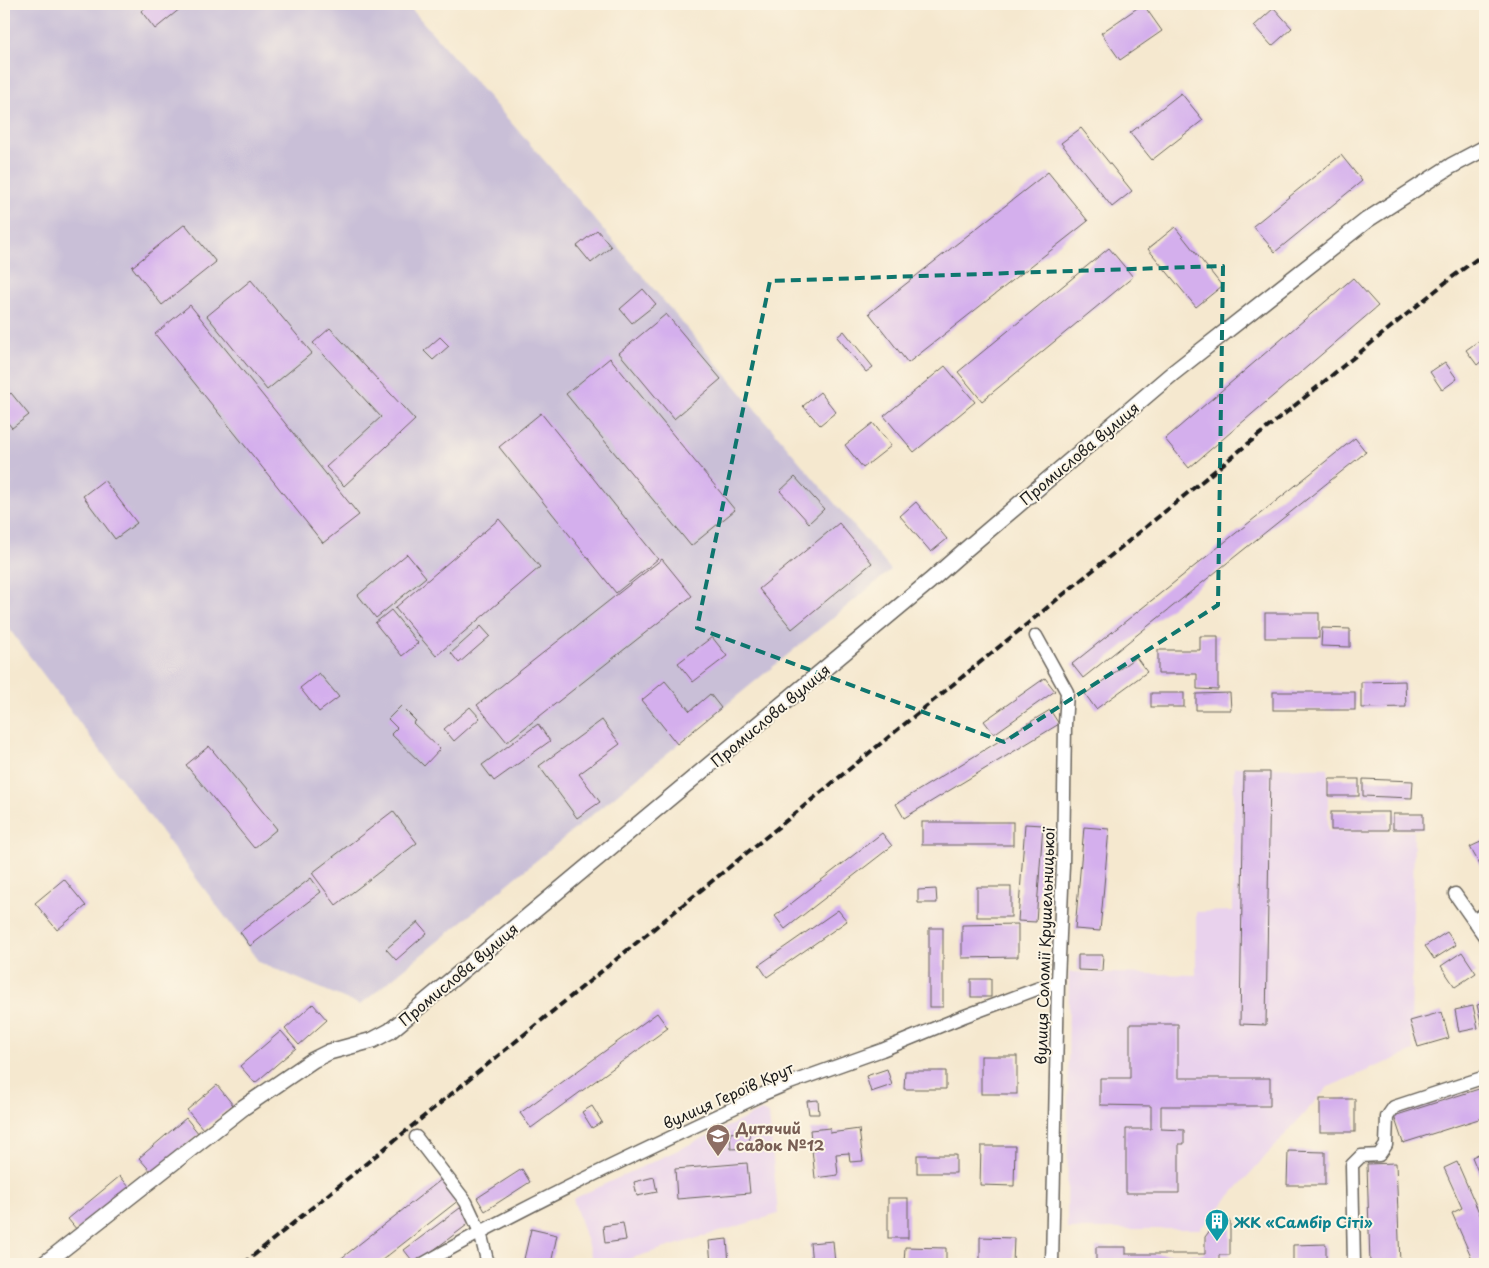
<svg xmlns="http://www.w3.org/2000/svg" width="1489" height="1268" font-family="'Playpen Sans',sans-serif">
  <style>
    .built { fill: #e9d2ed }
    .industrial { fill: #c9bfd7 }
    .building { fill: #d4afed }
    .lines { fill: none; stroke-linecap: round; stroke-linejoin: round }
    .minor-casing { stroke: #68635b; stroke-width: 15 }
    .tertiary-casing { stroke: #68635b; stroke-width: 18 }
    .minor { stroke: #fff; stroke-width: 12 }
    .tertiary { stroke: #fff; stroke-width: 15 }
    .rail { stroke: #1c1c1c; stroke-width: 4; stroke-dasharray: 8 4; stroke-linecap: butt }
    .marked { fill: none; stroke: #0f766e; stroke-width: 4; stroke-dasharray: 10 6; stroke-linejoin: round }
    .labels { text-anchor: middle; dominant-baseline: central; stroke-width: 4; stroke-linejoin: round; paint-order: stroke }
    .street-label { font-size: 15px; fill: #1c1c1c; stroke: #fcf5e5 }
    .education-label { font-size: 15px; font-weight: bold; fill: #785e54; stroke: #fcf5e5; text-anchor: start }
    .culture-label { font-size: 15px; font-weight: bold; fill: #0d838f; stroke: #fcf5e5; text-anchor: start }
  </style>
  <rect width="100%" height="100%" fill="#fcf5e5"/>
  <filter id="ink" filterUnits="userSpaceOnUse"><feTurbulence type="fractalNoise" baseFrequency=".02" numOctaves="2"/><feDisplacementMap in="SourceGraphic" scale="10" xChannelSelector="R" yChannelSelector="G"/><feConvolveMatrix kernelMatrix="1 2 1 2 8 2 1 2 1" color-interpolation-filters="sRGB"/></filter>
  <filter id="wash" filterUnits="userSpaceOnUse"><feTurbulence type="fractalNoise" baseFrequency=".0096" numOctaves="4" result="noise"/><feDisplacementMap in="SourceGraphic" scale="20" xChannelSelector="R" yChannelSelector="G"/><feGaussianBlur stdDeviation="1.12" result="paint"/><feColorMatrix in="noise" values="0 0 0 0 0 0 0 0 0 0 0 0 0 0 0 0 0 1.4 0 .05"/><feComposite in="paint" operator="in"/></filter>
  <g filter="url(#wash)">
    <rect width="100%" height="100%" fill="#f5e8cf"/>
    <g class="built">
      <path d="M1234 767 1328 768V831H1414L1411 1036 1414 1051 1328 1087 1200 1229H1067L1069 972 1196 975V912L1233 911Z"/>
      <path d="M761 1111 769 1114 778 1214 612 1264H594L573 1199Z"/>
    </g>
    <path class="industrial" d="M4 4H407L564 183 891 570 360 1005 259 962 4 622Z"/>
    <g id="blocks">
      <g class="building">
        <path d="M149 4H186L155 29 141 11Z"/>
        <path d="M1143 4 1162 31 1120 60 1101 33Z"/>
        <path d="M1274 8 1292 28 1272 46 1254 26Z"/>
        <path d="M1181 93 1203 120 1152 160 1130 133Z"/>
        <path d="M1081 128 1132 191 1112 207 1061 143Z"/>
        <path d="M1341 155 1362 181 1275 252 1253 226Z"/>
        <path d="M1048 172 1088 221 908 363 869 313Z"/>
        <path d="M185 224 216 262 162 305 132 267Z"/>
        <path d="M1175 227 1222 286 1196 307 1148 249Z"/>
        <path d="M597 230 611 247 591 263 577 246Z"/>
        <path d="M1109 248 1133 277 982 401 958 372Z"/>
        <path d="M1353 278 1378 306 1189 468 1165 439Z"/>
        <path d="M251 280 312 353 267 390 207 316Z"/>
        <path d="M643 289 656 304 632 323 620 309Z"/>
        <path d="M190 305 359 515 323 543 155 334Z"/>
        <path d="M666 314 721 379 674 419 619 353Z"/>
        <path d="M330 328 415 420 344 486 326 467 381 417 313 343Z"/>
        <path d="M844 331 873 367 866 372 837 337Z"/>
        <path d="M440 337 449 346 433 360 424 351Z"/>
        <path d="M1480 340 1485 347V358L1477 365 1466 350Z"/>
        <path d="M610 358 735 510 691 546 566 394Z"/>
        <path d="M1445 362 1457 379 1442 390 1430 372Z"/>
        <path d="M945 366 975 402 914 452 884 416Z"/>
        <path d="M820 392 836 412 820 425 803 406Z"/>
        <path d="M11 393 29 415 12 428 4 418V399Z"/>
        <path d="M541 413 658 559 616 593 499 447Z"/>
        <path d="M873 423 891 446 863 468 845 445Z"/>
        <path d="M1355 438 1366 452 1083 678 1072 664Z"/>
        <path d="M795 477 824 509 809 523 780 491Z"/>
        <path d="M104 480 137 523 115 539 83 496Z"/>
        <path d="M916 502 947 539 931 552 900 516Z"/>
        <path d="M499 519 540 567 436 656 395 608Z"/>
        <path d="M839 523 872 563 792 629 759 589Z"/>
        <path d="M407 554 426 577 376 618 358 595Z"/>
        <path d="M662 559 692 596 507 742 477 705Z"/>
        <path d="M391 610 418 643 402 656 375 623Z"/>
        <rect x="1265" y="613" width="54" height="25"/>
        <path d="M481 626 490 636 459 663 451 653Z"/>
        <path d="M1322 628 1350 629V647L1321 646Z"/>
        <path d="M1200 636H1218V690L1197 689V674H1158V650H1200Z"/>
        <path d="M712 637 727 656 693 682 678 663Z"/>
        <path d="M1136 657 1147 672 1096 709 1085 694Z"/>
        <path d="M319 673 339 697 319 712 300 688Z"/>
        <path d="M1045 678 1055 691 994 734 984 721Z"/>
        <path d="M665 681 690 711 710 694 721 708 677 744 642 700Z"/>
        <path d="M1405 681 1406 707 1361 708V682Z"/>
        <rect x="1273" y="692" width="82" height="18"/>
        <rect x="1151" y="693" width="33" height="14"/>
        <path d="M1230 693 1231 710H1196V694Z"/>
        <path d="M401 706 416 721 413 723 440 749 424 766 391 734 397 728 388 719Z"/>
        <path d="M470 707 480 718 454 741 444 729Z"/>
        <path d="M1050 710 1059 724 904 818 896 804Z"/>
        <path d="M602 720 620 744 579 774 600 802 577 818 539 766Z"/>
        <path d="M538 724 550 741 494 781 482 765Z"/>
        <path d="M209 746 277 829 254 848 186 765Z"/>
        <path d="M1244 772H1270L1266 1025 1240 1024Z"/>
        <rect x="1329" y="779" width="30" height="17"/>
        <path d="M1363 779 1413 781 1412 798 1363 796Z"/>
        <path d="M393 811 417 843 336 905 312 873Z"/>
        <rect x="1331" y="812" width="58" height="18"/>
        <rect x="1393" y="814" width="30" height="15"/>
        <rect x="922" y="822" width="91" height="23"/>
        <path d="M1025 824 1043 825 1036 922 1018 921Z"/>
        <path d="M1084 827 1109 829 1100 931 1075 929Z"/>
        <path d="M882 833 892 846 785 929 775 916Z"/>
        <path d="M1485 840V874L1470 847Z"/>
        <path d="M311 878 321 892 250 946 240 932Z"/>
        <path d="M64 879 86 906 57 930 35 903Z"/>
        <rect x="977" y="887" width="34" height="30"/>
        <path d="M936 889 937 903H918V890Z"/>
        <path d="M838 910 847 921 767 977 759 965Z"/>
        <path d="M418 922 427 933 396 960 386 949Z"/>
        <path d="M1018 924V957L962 958V925Z"/>
        <rect x="929" y="928" width="14" height="79"/>
        <path d="M1447 932 1456 945 1434 959 1425 946Z"/>
        <path d="M1462 952 1476 973 1455 987 1441 966Z"/>
        <path d="M1078 955H1103L1102 971 1078 970Z"/>
        <rect x="971" y="979" width="20" height="18"/>
        <path d="M1485 1003V1025L1482 1026 1477 1005Z"/>
        <path d="M313 1004 327 1020 299 1045 285 1029Z"/>
        <path d="M1473 1006 1478 1028 1459 1032 1455 1010Z"/>
        <path d="M1442 1012 1449 1038 1418 1047 1410 1021Z"/>
        <path d="M657 1013 668 1028 531 1128 520 1113Z"/>
        <path d="M1130 1024H1178V1078H1270V1106H1161V1129L1184 1130V1144H1179V1193H1126V1129H1151V1106L1100 1105V1078H1130Z"/>
        <path d="M281 1031 296 1048 255 1083 240 1066Z"/>
        <rect x="981" y="1056" width="36" height="38"/>
        <path d="M887 1069 892 1085 871 1092 866 1076Z"/>
        <path d="M905 1071H946V1089H904Z"/>
        <path d="M217 1085 233 1105 203 1129 187 1110Z"/>
        <path d="M1485 1087V1117L1403 1143 1394 1116Z"/>
        <rect x="1320" y="1099" width="35" height="33"/>
        <path d="M818 1100 819 1114H809L807 1101Z"/>
        <path d="M592 1106 602 1122 592 1128 582 1112Z"/>
        <path d="M186 1118 199 1134 153 1174 139 1158Z"/>
        <path d="M830 1128V1133L859 1129 863 1161 850 1162 849 1153 836 1154 838 1175 815 1178 810 1130Z"/>
        <path d="M749 1131 750 1148 731 1149 730 1133Z"/>
        <path d="M981 1146H1015L1014 1186 980 1185Z"/>
        <path d="M1288 1151 1325 1152V1185H1287Z"/>
        <path d="M1485 1151V1189L1472 1157Z"/>
        <rect x="917" y="1155" width="39" height="18"/>
        <path d="M1457 1162 1485 1226V1258L1474 1263 1452 1213 1462 1208 1444 1168Z"/>
        <path d="M747 1163 750 1193 677 1199 675 1169Z"/>
        <path d="M1396 1163 1400 1264H1370L1367 1164Z"/>
        <path d="M522 1169 530 1182 485 1211 477 1198Z"/>
        <path d="M120 1176 129 1187 77 1230 68 1219Z"/>
        <path d="M654 1177 657 1192 637 1196 634 1182Z"/>
        <path d="M442 1179 459 1200 377 1264H334Z"/>
        <rect x="888" y="1198" width="20" height="40"/>
        <path d="M460 1208 471 1222 415 1264 404 1250Z"/>
        <path d="M1217 1221H1230V1255H1219V1264H1096V1247H1126V1254H1205V1237Z"/>
        <path d="M623 1223 626 1240 605 1243 603 1226Z"/>
        <path d="M531 1229 557 1235 551 1264 524 1259Z"/>
        <path d="M980 1237 1014 1238 1013 1264H980Z"/>
        <path d="M727 1239 729 1264H711L709 1241Z"/>
        <path d="M833 1241 835 1264H812L810 1243Z"/>
        <path d="M1326 1244V1264H1293V1245Z"/>
        <path d="M905 1247 946 1248V1264H904Z"/>
      </g>
    </g>
  </g>
  <g filter="url(#ink)">
    <use href="#blocks" fill-opacity="0" stroke="#68635b" stroke-width="1"/>
    <g class="lines">
      <defs>
        <g id="minor">
          <path d="M1036 636 1067 692 1065 725 1063 865 1058 981 1052 1264"/>
          <path d="M1455 894 1485 937"/>
          <path d="M1474 921 1485 913"/>
          <path d="M416 1137 466 1202 480 1232 488 1264"/>
          <path d="M423 1264C533 1201 649 1148 763 1094L787 1084 882 1050 962 1017 1058 981"/>
          <path d="M1354 1264 1352 1165 1361 1156 1379 1155 1386 1145 1387 1117 1394 1107 1485 1077"/>
        </g>
        <path id="tertiary" d="M44 1264 244 1107 313 1060 329 1052 373 1040 390 1031 930 581 964 551 1173 373 1367 220 1451 166 1485 148"/>
      </defs>
      <use href="#minor" class="minor-casing"/>
      <use href="#tertiary" class="tertiary-casing"/>
      <use href="#minor" class="minor"/>
      <use href="#tertiary" class="tertiary"/>
      <path class="rail" d="M243 1264 1451 278 1485 253"/>
    </g>
  </g>
  <path class="marked" d="M1223 266 1218 605 1004 742 697 628 770 281Z"/>
  <defs>
    <symbol id="school-pin" viewBox="-11 -11 22 30"><path d="M0 17L-7.5 6A9.5 9.5 0 1 1 7.5 6Z" fill="#8d6e63" stroke="#fcf5e5"/><path d="M0-5L7-2L0 1L-7-2ZM-4 1L0 2.5L4 1V4Q0 6-4 4Z" fill="#fff"/></symbol>
    <symbol id="building-pin" viewBox="-11 -11 22 30"><path d="M0 17L-7.5 6A9.5 9.5 0 1 1 7.5 6Z" fill="#0f9aa8" stroke="#fcf5e5"/><path d="M-4-6H4V6H1V3H-1V6H-4ZM-2.5-4.3h1.7v1.8h-1.7ZM.8-4.3h1.7v1.8H.8ZM-2.5-1h1.7V.8h-1.7ZM.8-1h1.7V.8H.8Z" fill="#fff"/></symbol>
  </defs>
  <g fill-rule="evenodd">
    <use href="#school-pin" x="704" y="1122" width="28" height="38"/>
    <use href="#building-pin" x="1203" y="1207" width="28" height="38"/>
  </g>
  <g class="labels">
    <g class="street-label">
      <text transform="translate(1079 453) rotate(-40)">Промислова вулиця</text>
      <text transform="translate(770 715) rotate(-40)">Промислова вулиця</text>
      <text transform="translate(1044 946) rotate(-88)">вулиця Соломії Крушельницької</text>
      <text transform="translate(458 974) rotate(-40)">Промислова вулиця</text>
      <text transform="translate(728 1095) rotate(-24)">вулиця Героїв Крут</text>
    </g>
    <g class="education-label">
      <text x="736" y="1127">Дитячий<tspan x="736" dy="17">садок №12</tspan></text>
    </g>
    <g class="culture-label">
      <text x="1234" y="1221">ЖК «Самбір Сіті»</text>
    </g>
  </g>
  <rect width="1489" height="1268" fill="none" stroke="#fcf5e5" stroke-width="20"/>
</svg>
